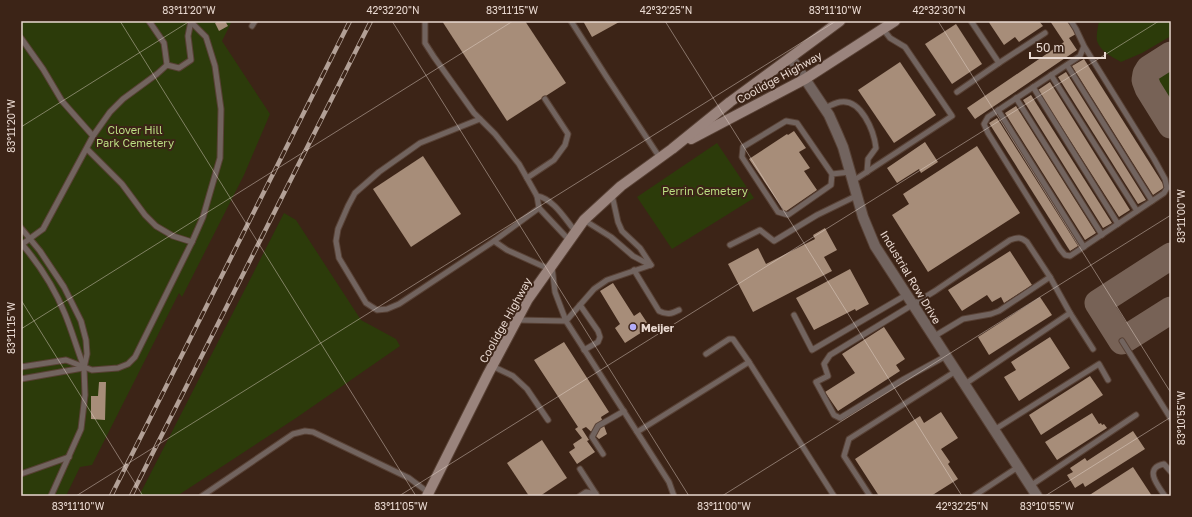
<svg xmlns="http://www.w3.org/2000/svg" width="1192" height="517" font-family="'Golos Text',sans-serif">
  <style>
    .green { fill: #2c3b0a }
    .lines { fill: none; stroke-linecap: round; stroke-linejoin: round }
    .taxiway { stroke: #776256; stroke-width: 27 }
    .building { fill: #a78d79 }
    .service-casing { stroke: #584135; stroke-width: 7 }
    .minor-casing { stroke: #584135; stroke-width: 12 }
    .secondary-casing { stroke: #584135; stroke-width: 12 }
    .service { stroke: #72645f; stroke-width: 5 }
    .minor { stroke: #72645f; stroke-width: 10 }
    .secondary { stroke: #9a847d; stroke-width: 10 }
    .rail-casing { stroke: #b2a096; stroke-width: 4.5 }
    .rail { stroke: #3c2417; stroke-width: 3; stroke-dasharray: 9; stroke-linecap: butt }
    .ticks { fill: none; stroke: #e9d9d1; stroke-width: 1; stroke-opacity: 0.45 }
    .poi-dot { fill: #b3adf9; stroke: #3c2417; stroke-width: 1.5 }
    .labels { text-anchor: middle; dominant-baseline: central; stroke-width: 4; stroke-linejoin: round; paint-order: stroke }
    .street-label { font-size: 11px; fill: #e9d9d1; stroke: #3c2417 }
    .park-label { font-size: 11px; fill: #bbdd82; stroke: #3c2417 }
    .poi-label { font-size: 11px; font-weight: bold; fill: #e9d9d1; stroke: #3c2417; text-anchor: start }
    .neatline { fill: none; stroke: #e9d9d1; stroke-width: 1.5 }
    .ticks-label { font-size: 10px; text-anchor: middle; fill: #e9d9d1 }
  </style>
  <rect width="100%" height="100%" fill="#3c2417"/>
  <g class="green">
    <path d="M21 21H232L222 41 270 114 244 175 182 297 179 293 92 465 80 467 66 496H21Z"/>
    <path d="M1099 21H1171V36L1142 53 1121 62C1112 57 1100 51 1097 41 1096 35 1098 27 1099 21Z"/>
    <path d="M1171 62V115L1160 97 1152 79Z"/>
    <path d="M717 143 754 198 672 249 637 197Z"/>
    <path d="M284 213 296 220 361 320 396 339 400 346 296 418 177 496H139Z"/>
  </g>
  <g class="lines">
    <g class="taxiway">
      <path d="M1171 55 1149 69 1146 74 1145 80 1148 88 1171 125"/>
      <path d="M1171 256 1098 303 1122 341 1171 310"/>
    </g>
  </g>
  <g class="building">
    <path d="M218 21H225L228 26 219 31 215 23Z"/>
    <path d="M442 21H525L566 83 507 121Z"/>
    <path d="M583 21H621L592 37Z"/>
    <path d="M988 21H1039L1043 26 1019 42 1015 37 1004 45Z"/>
    <path d="M1050 21H1067L1076 34 1069 38 1077 50 975 119 967 108 1064 42Z"/>
    <path d="M956 24 982 64 952 84 925 44Z"/>
    <path d="M1084 59 1165 187 1153 195 1072 66Z"/>
    <path d="M900 62 936 115 894 143 858 90Z"/>
    <path d="M1066 72 1146 200 1138 204 1058 77Z"/>
    <path d="M1050 82 1130 210 1119 217 1038 90Z"/>
    <path d="M1031 95 1112 223 1103 228 1023 100Z"/>
    <path d="M1016 106 1096 233 1085 240 1005 113Z"/>
    <path d="M997 118 1078 246 1070 251 989 123Z"/>
    <path d="M794 131 806 148 799 152 810 168 804 171 817 190 785 212 749 159 787 134 788 135Z"/>
    <path d="M925 142 938 162 921 173 919 169 897 183 887 168Z"/>
    <path d="M977 146 1020 213 928 272 892 215 909 204 903 194Z"/>
    <path d="M423 156 461 214 411 247 373 189Z"/>
    <path d="M825 228 837 250 824 257 832 271 753 312 728 264 758 248 766 264 815 239 813 235Z"/>
    <path d="M1010 251 1032 285 1004 303 1001 297 992 302 987 295 962 311 948 290Z"/>
    <path d="M850 269 869 304 856 311 855 309 814 330 796 298Z"/>
    <path d="M613 283 634 316 640 312 650 327 625 343 615 328 620 324 600 291Z"/>
    <path d="M1040 297 1052 315 989 355 978 337Z"/>
    <path d="M884 327 905 359 896 365 900 371 838 411 825 392 855 373 842 354Z"/>
    <path d="M1050 337 1070 368 1019 401 1004 377 1016 370 1011 362Z"/>
    <path d="M564 342 609 412 601 417 607 434 599 439 586 427 582 429 589 440 587 441 595 452 577 464 569 452 575 448 573 444 582 438 575 429 578 427 534 360Z"/>
    <path d="M1090 376 1103 395 1041 435 1029 415Z"/>
    <path d="M99 382H106L105 420 91 419V396H98Z"/>
    <path d="M941 412 958 438 941 449 950 462 948 464 958 479 931 496H879L855 459 920 416 924 423Z"/>
    <path d="M1092 413 1099 424 1101 423 1102 425 1104 424 1107 428 1057 460 1045 442Z"/>
    <path d="M1133 431 1145 449 1085 487 1083 483 1075 488 1067 475 1073 472 1070 468 1085 458 1087 461Z"/>
    <path d="M542 440 567 478 540 496H529L507 463Z"/>
    <path d="M1133 467 1152 496H1088Z"/>
  </g>
  <g class="lines">
    <defs>
      <g id="service">
        <path d="M149 21 164 43 167 65"/>
        <path d="M425 21V43L434 57 474 113 495 134 519 164 537 196"/>
        <path d="M571 21 606 76 660 158"/>
        <path d="M971 21 999 63 1045 33"/>
        <path d="M1071 21 1076 29 1084 46 1080 56 988 117 984 124 988 133 1060 249 1065 255 1070 256 1164 193 1167 188 1165 179 1154 159 1084 46"/>
        <path d="M191 22 206 37 215 66 221 109 220 158 203 217 192 242"/>
        <path d="M252 26 255 21"/>
        <path d="M21 38 43 69 62 101 93 136"/>
        <path d="M1067 65 1152 201"/>
        <path d="M1051 75 1137 211"/>
        <path d="M1033 87 1118 224"/>
        <path d="M957 92 999 63"/>
        <path d="M1016 98 1102 235"/>
        <path d="M825 108C829 106 835 103 840 102 861 98 874 131 876 148L868 159 867 172"/>
        <path d="M998 110 1084 247"/>
        <path d="M480 119 420 143 379 172 355 193 348 206 338 229 336 241 339 258 366 303 377 310 387 309 399 304 494 241"/>
        <path d="M832 174 831 185 788 215 778 212 742 157 743 147 786 121 797 123 832 174 850 172"/>
        <path d="M527 178 554 160 565 145 568 134 545 99"/>
        <path d="M853 181 952 116 905 47 890 38 883 29"/>
        <path d="M612 195 618 222 622 231 640 248 651 265"/>
        <path d="M539 208 494 241 507 250 549 269"/>
        <path d="M584 220 611 237 633 256 650 265"/>
        <path d="M21 228 40 251 64 287 81 321 86 340 87 354 84 368 85 395 81 429 51 496"/>
        <path d="M569 240 539 208 537 196C554 199 565 219 575 231"/>
        <path d="M21 243C39 264 55 289 65 314 72 331 77 349 84 367"/>
        <path d="M21 245 43 229 93 136 110 112 123 99 157 74 167 65 179 68 191 60 188 36 191 21"/>
        <path d="M730 245 760 230 774 241 817 215 856 196"/>
        <path d="M651 265 607 280 594 289 566 321 653 457 669 482 674 496"/>
        <path d="M634 270 659 311C667 315 671 314 679 310"/>
        <path d="M1050 277 1070 313"/>
        <path d="M580 305 598 331 600 337 598 342 584 350"/>
        <path d="M794 315 812 350 906 295"/>
        <path d="M517 320 566 321 555 292 552 267"/>
        <path d="M933 337 963 319 991 314 999 311 1050 277 1027 242C1021 237 1018 237 1010 240L935 291 830 355 824 364 828 376 816 382 834 415 840 418 904 379 946 356"/>
        <path d="M1122 341 1171 419"/>
        <path d="M706 354 729 339H733L749 362"/>
        <path d="M492 366 513 376 527 389 548 420"/>
        <path d="M21 367 66 360 92 370 118 368 128 364 135 357 192 242 173 236 156 226 145 215 122 184 87 149"/>
        <path d="M21 379 83 368"/>
        <path d="M965 384 1070 313 1093 349"/>
        <path d="M994 430 1099 364 1108 380"/>
        <path d="M637 432 749 362 834 496"/>
        <path d="M603 454 592 437 598 426 624 411"/>
        <path d="M580 469 596 494"/>
        <path d="M21 474 69 457"/>
        <path d="M1030 486 1136 415"/>
        <path d="M202 496 293 434 305 431 313 432 409 478 429 493"/>
        <path d="M580 496 586 492 596 494"/>
        <path d="M870 496 844 456 849 439 956 371"/>
        <path d="M974 496 1018 467"/>
        <path d="M1165 496C1158 486 1143 468 1164 464L1171 472"/>
      </g>
      <path id="minor" d="M791 58 829 115 837 133 843 147 863 217 875 246 1037 496"/>
      <g id="secondary">
        <path d="M691 139 805 79 895 21"/>
        <path d="M427 496 488 374 528 299 584 220 621 186 672 149 730 102 840 21"/>
      </g>
    </defs>
    <use href="#service" class="service-casing"/>
    <use href="#minor" class="minor-casing"/>
    <use href="#secondary" class="secondary-casing"/>
    <use href="#service" class="service"/>
    <use href="#minor" class="minor"/>
    <use href="#secondary" class="secondary"/>
    <defs>
      <g id="rail">
        <path d="M111 496 350 21"/>
        <path d="M131 496 371 21"/>
      </g>
    </defs>
    <use href="#rail" class="rail-casing"/>
    <use href="#rail" class="rail"/>
  </g>
  <path class="ticks" d="M120 21 416 496M392 21 689 496M665 21 962 496M938 21 1171 393M21 127 190 21M21 300 143 496M21 329 513 21M76 496 836 21M399 496 1159 21M722 496 1171 215M1045 496 1171 417"/>
  <circle class="poi-dot" cx="633" cy="327" r="4"/>
  <g class="labels">
    <g class="street-label">
      <text transform="translate(779 77) rotate(-29)">Coolidge Highway</text>
      <text transform="translate(911 277) rotate(59)">Industrial Row Drive</text>
      <text transform="translate(505 320) rotate(-61)">Coolidge Highway</text>
    </g>
    <g class="park-label">
      <text x="135" y="129">Clover Hill<tspan x="135" dy="13">Park Cemetery</tspan></text>
      <text x="705" y="190">Perrin Cemetery</text>
    </g>
    <g class="poi-label">
      <text x="641" y="327">Meijer</text>
    </g>
  </g>
  <rect width="1192" height="517" fill="none" stroke="#3c2417" stroke-width="44"/>
  <path d="M1030 52v6h75v-6" fill="none" stroke="#e9d9d1" stroke-width="2"/>
  <text x="1036" y="52" font-size="12" fill="#e9d9d1" stroke="#3c2417" stroke-width="3" paint-order="stroke">50 m</text>
  <rect x="22" y="22" width="1148" height="473" class="neatline"/>
  <g class="ticks-label">
    <text x="189" y="14">83°11'20"W</text>
    <text x="393" y="14">42°32'20"N</text>
    <text x="512" y="14">83°11'15"W</text>
    <text x="666" y="14">42°32'25"N</text>
    <text x="835" y="14">83°11'10"W</text>
    <text x="939" y="14">42°32'30"N</text>
    <text transform="translate(11 126) rotate(-90)" y="4">83°11'20"W</text>
    <text transform="translate(1181 216) rotate(-90)" y="4">83°11'00"W</text>
    <text transform="translate(11 328) rotate(-90)" y="4">83°11'15"W</text>
    <text transform="translate(1181 418) rotate(-90)" y="4">83°10'55"W</text>
    <text x="78" y="510">83°11'10"W</text>
    <text x="401" y="510">83°11'05"W</text>
    <text x="724" y="510">83°11'00"W</text>
    <text x="962" y="510">42°32'25"N</text>
    <text x="1047" y="510">83°10'55"W</text>
  </g>
</svg>
